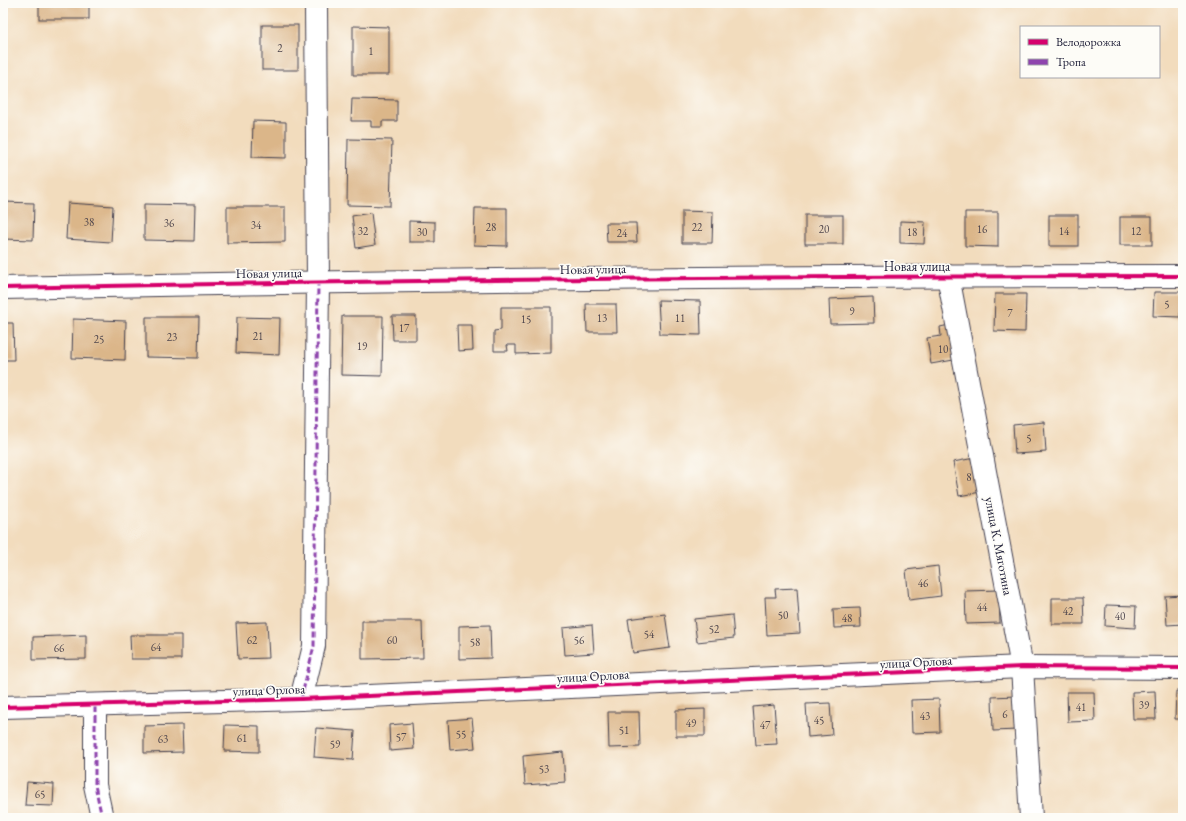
<svg xmlns="http://www.w3.org/2000/svg" width="1186" height="821" font-family="'EB Garamond',serif">
  <style>
    .building { fill: #dbb689 }
    .lines { fill: none; stroke-linecap: round; stroke-linejoin: round }
    .minor-casing { stroke: #413e4e; stroke-width: 24 }
    .minor { stroke: #fff; stroke-width: 22 }
    .quiet { stroke: #8e44ad; stroke-width: 3; stroke-dasharray: 6 3; stroke-linecap: butt }
    .cycleway-casing { stroke: #fdfcf7; stroke-width: 6 }
    .cycleway { stroke: #d6006c; stroke-width: 4 }
    .labels { text-anchor: middle; dominant-baseline: central; stroke-width: 3.5; stroke-linejoin: round; paint-order: stroke }
    .number-label { font-size: 11px; fill: #50474e }
    .street-label { font-size: 13px; fill: #22223b; stroke: #fdfcf7 }
  </style>
  <rect width="100%" height="100%" fill="#fdfcf7"/>
  <filter id="ink" filterUnits="userSpaceOnUse"><feTurbulence type="fractalNoise" baseFrequency=".025" numOctaves="2"/><feDisplacementMap in="SourceGraphic" scale="8" xChannelSelector="R" yChannelSelector="G"/><feConvolveMatrix kernelMatrix="1 2 1 2 8 2 1 2 1" color-interpolation-filters="sRGB"/></filter>
  <filter id="wash" filterUnits="userSpaceOnUse"><feTurbulence type="fractalNoise" baseFrequency=".012" numOctaves="4" result="noise"/><feDisplacementMap in="SourceGraphic" scale="16" xChannelSelector="R" yChannelSelector="G"/><feGaussianBlur stdDeviation="0.9" result="paint"/><feColorMatrix in="noise" values="0 0 0 0 0 0 0 0 0 0 0 0 0 0 0 0 0 1.4 0 .05"/><feComposite in="paint" operator="in"/></filter>
  <g filter="url(#wash)">
    <rect width="100%" height="100%" fill="#f2dcbd"/>
    <g id="blocks">
      <g class="building">
        <rect x="39" y="3" width="50" height="16"/>
        <rect x="262" y="25" width="36" height="45"/>
        <path d="M353 26 389 27V75H353Z"/>
        <path d="M352 99 397 100V121H382V127H371V121H351Z"/>
        <path d="M253 121 286 122V158L252 157Z"/>
        <path d="M348 139 392 140 390 206 347 205Z"/>
        <path d="M3 202 34 203 33 240 3 239Z"/>
        <path d="M68 203 113 206 111 242 66 239Z"/>
        <path d="M144 204 195 205 194 241 144 240Z"/>
        <path d="M227 207H285V242L227 243Z"/>
        <path d="M475 208H507V246L474 245Z"/>
        <path d="M682 211 713 212 712 243H682Z"/>
        <path d="M965 212H998V247L965 246Z"/>
        <path d="M371 213 375 245 356 248 352 216Z"/>
        <rect x="805" y="215" width="38" height="29"/>
        <rect x="1049" y="215" width="29" height="31"/>
        <rect x="1120" y="217" width="32" height="28"/>
        <path d="M409 221 435 222V242H409Z"/>
        <path d="M900 221 925 222 924 244 900 243Z"/>
        <path d="M606 223H636L637 242H607Z"/>
        <path d="M1154 292H1181L1180 317 1153 316Z"/>
        <path d="M995 294H1026L1025 332 994 331Z"/>
        <path d="M873 297 874 323 830 324 829 299Z"/>
        <path d="M658 300 700 301 701 335 660 334Z"/>
        <path d="M586 304H616L617 332H587Z"/>
        <path d="M501 307H551V353L516 354V345H507L508 351H494V331L501 330Z"/>
        <path d="M342 316H383L382 376 341 375Z"/>
        <path d="M392 316H416V340H393Z"/>
        <path d="M146 317H199L198 358 146 357Z"/>
        <path d="M237 317 280 318 279 355 236 353Z"/>
        <path d="M73 319 126 321 125 360 72 358Z"/>
        <path d="M3 323H13L14 360H3Z"/>
        <path d="M954 324 959 359 931 364 927 338 941 336 940 327Z"/>
        <path d="M457 325H472L473 350 458 351Z"/>
        <path d="M1044 422 1046 452 1015 454 1013 425Z"/>
        <path d="M980 457 986 491 959 496 953 462Z"/>
        <path d="M938 566 941 596 909 600 906 570Z"/>
        <path d="M797 588 800 633 767 635 765 597H776L775 589Z"/>
        <path d="M999 590 1000 623 966 624 965 591Z"/>
        <path d="M1183 595V624L1167 625 1165 596Z"/>
        <path d="M1052 598H1083L1084 624H1052Z"/>
        <path d="M1106 605 1136 606 1135 628 1105 626Z"/>
        <path d="M860 608 861 627 834 628 833 609Z"/>
        <path d="M665 614 670 648 633 653 628 619Z"/>
        <path d="M732 615 734 638 697 642 694 619Z"/>
        <path d="M362 621H422L423 658 362 659Z"/>
        <path d="M267 622 269 658 238 659 236 623Z"/>
        <path d="M490 625 491 658 459 659V626Z"/>
        <path d="M592 625 594 653 565 655 563 628Z"/>
        <path d="M86 635V659L33 660V637Z"/>
        <path d="M130 635H181V659H131Z"/>
        <path d="M1155 691 1156 719H1133L1132 692Z"/>
        <path d="M1176 691H1183V719H1175Z"/>
        <path d="M1067 692H1094L1095 721 1068 722Z"/>
        <path d="M1016 696 1017 730 993 731 992 697Z"/>
        <path d="M939 699 940 732 912 733 911 700Z"/>
        <path d="M830 703 832 735 808 737 806 704Z"/>
        <path d="M774 705 777 744 756 745 753 707Z"/>
        <path d="M705 709V736H676V710Z"/>
        <path d="M608 712H639L640 747 609 748Z"/>
        <path d="M472 718 475 748 450 750 448 720Z"/>
        <path d="M412 723 414 749 390 751 389 725Z"/>
        <path d="M182 725 183 752 144 753V726Z"/>
        <path d="M225 725 259 726V752L224 751Z"/>
        <path d="M316 728 355 731 353 760 314 757Z"/>
        <path d="M563 752 565 782 525 785 523 756Z"/>
        <path d="M27 782 54 784 53 806 25 805Z"/>
      </g>
    </g>
  </g>
  <g filter="url(#ink)">
    <use href="#blocks" fill-opacity="0" stroke="#413e4e" stroke-width="1"/>
    <g class="lines">
      <defs>
        <g id="minor">
          <path d="M948 276 1022 667 1031 818"/>
          <path d="M3 288C396 280 790 276 1183 276"/>
          <path d="M301 699 314 646 318 282 316 3"/>
          <path d="M95 706V785L102 818"/>
          <path d="M3 707 301 699 1022 667 1183 668"/>
        </g>
      </defs>
      <use href="#minor" class="minor-casing"/>
      <use href="#minor" class="minor"/>
      <g class="quiet">
        <path d="M301 699 314 646 318 282"/>
        <path d="M95 706V785L102 818"/>
      </g>
      <defs>
        <g id="cycleway">
          <path d="M3 288C396 280 790 276 1183 276"/>
          <path d="M3 707 301 699 1022 667 1183 668"/>
        </g>
      </defs>
      <use href="#cycleway" class="cycleway-casing"/>
      <use href="#cycleway" class="cycleway"/>
    </g>
  </g>
  <g class="labels">
    <g class="number-label">
      <text x="280" y="48">2</text>
      <text x="371" y="51">1</text>
      <text x="89" y="222">38</text>
      <text x="169" y="223">36</text>
      <text x="256" y="225">34</text>
      <text x="491" y="227">28</text>
      <text x="697" y="227">22</text>
      <text x="824" y="229">20</text>
      <text x="982" y="229">16</text>
      <text x="363" y="231">32</text>
      <text x="1064" y="231">14</text>
      <text x="1136" y="231">12</text>
      <text x="422" y="232">30</text>
      <text x="912" y="232">18</text>
      <text x="622" y="233">24</text>
      <text x="1167" y="304">5</text>
      <text x="852" y="311">9</text>
      <text x="1010" y="313">7</text>
      <text x="602" y="318">13</text>
      <text x="680" y="318">11</text>
      <text x="526" y="319">15</text>
      <text x="404" y="328">17</text>
      <text x="258" y="336">21</text>
      <text x="172" y="337">23</text>
      <text x="99" y="339">25</text>
      <text x="362" y="346">19</text>
      <text x="943" y="349">10</text>
      <text x="1029" y="438">5</text>
      <text x="969" y="477">8</text>
      <text x="923" y="583">46</text>
      <text x="982" y="607">44</text>
      <text x="1068" y="611">42</text>
      <text x="783" y="615">50</text>
      <text x="1120" y="616">40</text>
      <text x="847" y="618">48</text>
      <text x="714" y="629">52</text>
      <text x="649" y="634">54</text>
      <text x="252" y="640">62</text>
      <text x="392" y="640">60</text>
      <text x="579" y="640">56</text>
      <text x="475" y="642">58</text>
      <text x="156" y="647">64</text>
      <text x="59" y="648">66</text>
      <text x="1144" y="705">39</text>
      <text x="1081" y="707">41</text>
      <text x="1005" y="714">6</text>
      <text x="925" y="716">43</text>
      <text x="819" y="720">45</text>
      <text x="691" y="723">49</text>
      <text x="765" y="725">47</text>
      <text x="624" y="730">51</text>
      <text x="461" y="734">55</text>
      <text x="401" y="737">57</text>
      <text x="242" y="738">61</text>
      <text x="163" y="739">63</text>
      <text x="335" y="744">59</text>
      <text x="544" y="769">53</text>
      <text x="40" y="794">65</text>
    </g>
    <g class="street-label">
      <text x="917" y="266">Новая улица</text>
      <text transform="translate(593 269) rotate(-1)">Новая улица</text>
      <text transform="translate(269 273) rotate(-1)">Новая улица</text>
      <text transform="translate(999 546) rotate(79)">улица К. Мяготина</text>
      <text transform="translate(916 662) rotate(-3)">улица Орлова</text>
      <text transform="translate(593 676) rotate(-3)">улица Орлова</text>
      <text transform="translate(269 690) rotate(-2)">улица Орлова</text>
    </g>
  </g>
  <rect width="1186" height="821" fill="none" stroke="#fdfcf7" stroke-width="16"/>
  <rect x="1020" y="26" width="140" height="52" fill="#fdfcf7" stroke="#a5a5ac"/>
  <rect x="1028" y="39" width="20" height="6" fill="#d6006c" stroke="#a5a5ac"/>
  <text x="1056" y="46" font-size="12" fill="#22223b">Велодорожка</text>
  <rect x="1028" y="59" width="20" height="6" fill="#8e44ad" stroke="#a5a5ac"/>
  <text x="1056" y="66" font-size="12" fill="#22223b">Тропа</text>
</svg>
